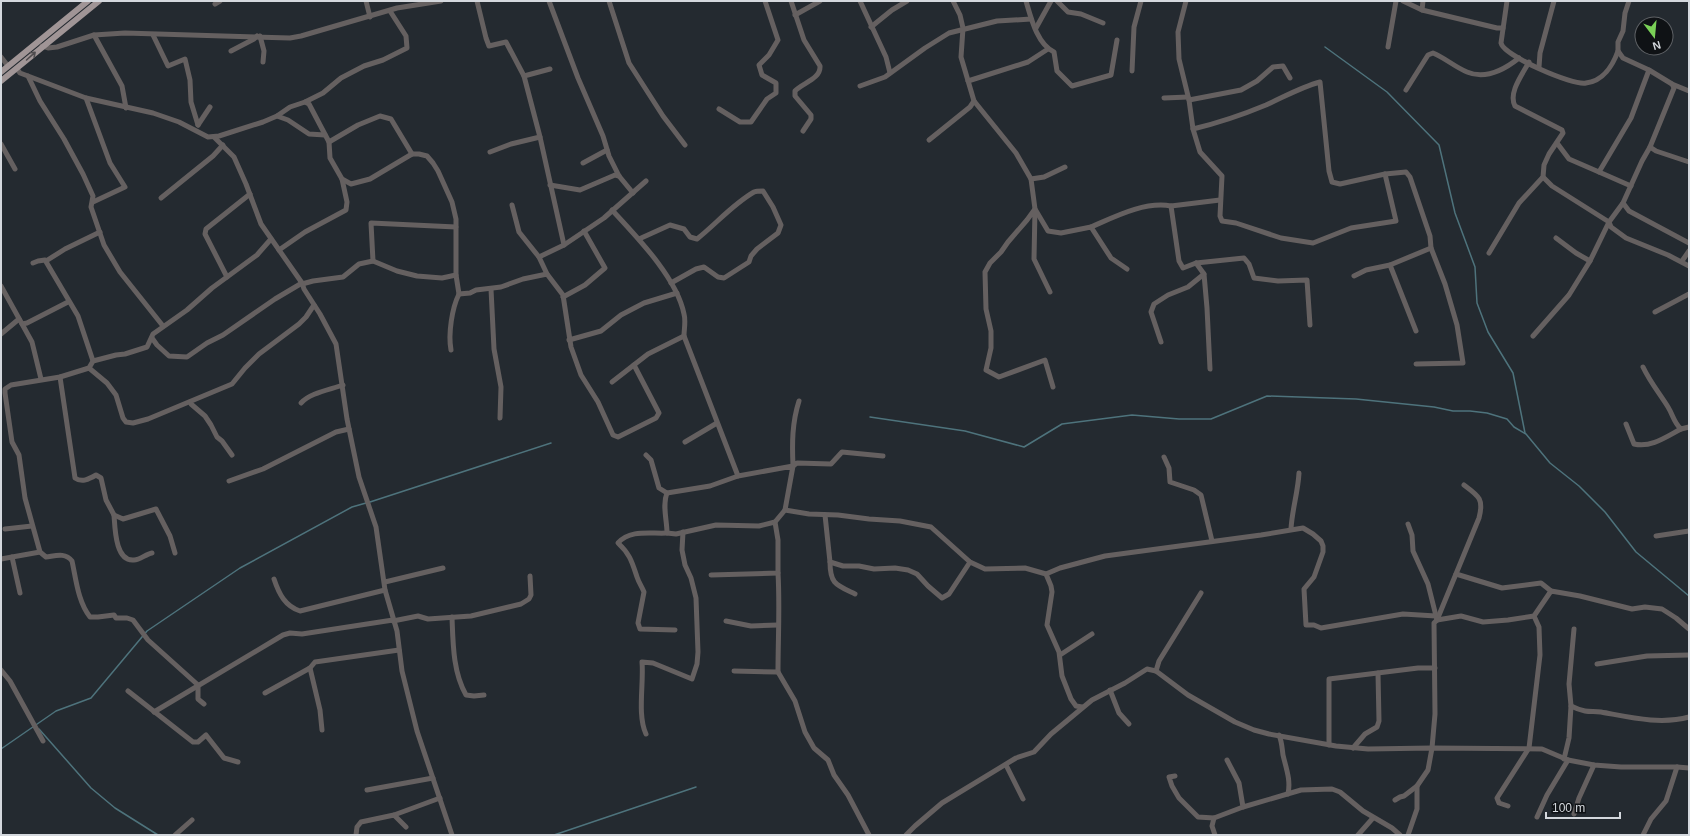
<svg xmlns="http://www.w3.org/2000/svg" width="1690" height="836" font-family="Helvetica,sans-serif">
  <style>
    .lines { fill: none; stroke-linecap: round; stroke-linejoin: round }
    .stream { stroke: #4e737c; stroke-width: 1.5 }
    .minor { stroke: #656060; stroke-width: 5 }
    .major { stroke: #a09596; stroke-width: 6 }
    .oneway { stroke: #504d4f }
  </style>
  <rect width="100%" height="100%" fill="#242a30"/>
  <g class="lines">
    <g class="stream">
      <path d="M1325 47 1387 92 1439 145 1455 213 1475 267 1477 303 1488 332 1513 373 1525 433"/>
      <path d="M870 417 965 431 1024 447 1062 424 1132 415 1179 419H1211L1267 396 1356 399 1434 407 1453 411H1470L1487 413 1507 419 1514 427 1526 434 1550 463 1579 486 1605 512 1636 552 1689 596"/>
      <path d="M370 502 551 443"/>
      <path d="M39 729 91 788 115 808 158 835"/>
      <path d="M1 749 56 711 91 698 147 631 240 568 352 507 366 503"/>
      <path d="M554 835 696 787"/>
    </g>
    <g class="minor">
      <path d="M366 1 370 17"/>
      <path d="M477 1 486 38 489 46 506 42 524 76 540 137 564 245"/>
      <path d="M549 1 578 78 603 136 609 156 619 176 633 193"/>
      <path d="M609 1 629 63 663 116 685 145"/>
      <path d="M791 1 804 40 820 66C821 79 802 83 795 91V96L811 115V119L803 131"/>
      <path d="M860 1 886 57 890 73"/>
      <path d="M953 1 960 15 963 28 961 57 974 101 1016 153 1031 179 1035 209 1048 231 1061 233 1091 227 1111 258 1127 269"/>
      <path d="M1026 1C1031 18 1037 44 1054 52L1057 71 1072 86 1111 75 1117 40"/>
      <path d="M1057 1 1068 12 1081 14 1103 23"/>
      <path d="M1186 1 1178 32 1179 59 1189 100 1193 129C1218 123 1242 115 1266 105 1284 97 1301 87 1320 82L1329 171 1332 182 1340 184 1385 174 1406 172 1410 177 1430 236 1431 248 1445 284 1457 325 1463 363 1416 364"/>
      <path d="M1403 1 1422 10 1497 28H1503"/>
      <path d="M1507 1 1501 43C1504 56 1573 86 1586 83 1603 81 1613 65 1618 51"/>
      <path d="M1629 1 1625 13 1623 31 1618 42V51L1623 58 1649 70 1672 84 1674 88 1650 147 1642 161 1623 203 1609 222 1611 227 1626 238 1668 255 1689 266"/>
      <path d="M215 4 220 1"/>
      <path d="M1422 10 1423 1"/>
      <path d="M795 15 820 1"/>
      <path d="M871 27 892 10 907 1"/>
      <path d="M1036 28 1051 1"/>
      <path d="M94 35 122 86 126 108"/>
      <path d="M153 35 168 66 185 59 190 80 191 102 198 125"/>
      <path d="M260 36 264 51 263 62"/>
      <path d="M42 46 48 48 57 47 94 35 125 33 290 38 301 36 397 8 441 1"/>
      <path d="M1388 47 1396 1"/>
      <path d="M231 51 254 39 257 36"/>
      <path d="M1 57 8 66"/>
      <path d="M1539 67 1540 53 1554 1"/>
      <path d="M17 69 20 73 28 76 86 98 153 113 179 122 208 137 219 136 263 122 277 116 290 107 305 102 309 104 329 142 330 158 342 179 351 184 370 179 412 154H419L427 156 433 163 438 171 452 202 456 219V275L459 294 470 293 476 290 501 287 523 279 547 274 563 295 571 347 581 375 598 402 613 435 618 437 656 418 659 413 634 365"/>
      <path d="M1132 71 1134 27 1141 1"/>
      <path d="M28 76 40 101 64 139 83 174 93 196 91 207 104 245 120 272 163 326"/>
      <path d="M524 76 550 69"/>
      <path d="M968 81 1028 62 1048 49"/>
      <path d="M1672 84 1689 91"/>
      <path d="M860 86 885 77 925 48 949 33 997 21 1031 19"/>
      <path d="M1406 90 1428 55 1433 53C1445 58 1455 67 1467 72 1486 80 1504 70 1519 58"/>
      <path d="M86 98 110 163 125 187 93 202"/>
      <path d="M1164 98 1188 97"/>
      <path d="M1189 100 1241 90 1257 81 1273 67 1283 66 1290 78"/>
      <path d="M305 102 323 93 341 78 364 66 383 60 407 48 406 36 390 11"/>
      <path d="M719 109 740 122H751L767 99 776 93V83L762 75 759 65 769 55 778 40 765 1"/>
      <path d="M277 116 288 120 309 134 325 135"/>
      <path d="M198 125 210 107"/>
      <path d="M1193 129 1200 152 1222 176 1220 216 1222 221 1236 223 1281 238 1313 243 1351 228 1396 221 1385 174"/>
      <path d="M214 137 234 157 246 184 261 224 302 283 304 289 320 314 336 344 347 419 359 477 376 527 385 590 397 631 402 671 417 731 452 835"/>
      <path d="M929 140 970 107 974 101"/>
      <path d="M329 142 358 125 380 116 391 119 412 154"/>
      <path d="M1557 143 1569 159 1599 172"/>
      <path d="M1 144 15 169"/>
      <path d="M1650 147 1656 151 1689 162"/>
      <path d="M490 152 511 144 540 137"/>
      <path d="M583 163 607 150"/>
      <path d="M1031 179 1044 177 1065 167"/>
      <path d="M550 185 580 190 615 175 619 176"/>
      <path d="M1631 186 1599 172 1631 118 1649 70"/>
      <path d="M161 198 213 156 223 145"/>
      <path d="M1220 200 1171 206 1179 261 1183 268 1196 263 1244 258 1249 264 1254 278 1278 281 1307 280 1310 325"/>
      <path d="M1623 203 1629 211 1689 243"/>
      <path d="M512 205 519 232 539 257"/>
      <path d="M612 210C637 237 677 278 684 314 686 321 684 329 684 336L738 476"/>
      <path d="M1091 227C1114 217 1145 201 1171 206"/>
      <path d="M1556 238 1576 253 1590 261"/>
      <path d="M639 239 670 225 684 229 690 237 697 239C716 224 733 204 754 192 756 191 760 191 763 191L773 207 781 225 778 233 757 249 751 256 749 262 724 278 718 277 704 267 696 269 671 283"/>
      <path d="M279 250 305 232 346 210 347 202 342 179"/>
      <path d="M1489 253 1519 203 1543 177 1544 165 1549 154 1563 133 1562 130 1515 106C1508 93 1522 75 1529 62"/>
      <path d="M46 261 65 249 100 232"/>
      <path d="M373 261 371 223 456 227"/>
      <path d="M1682 261 1689 251"/>
      <path d="M33 263 38 261 45 260 78 316 93 361"/>
      <path d="M1196 263 1204 274 1207 308 1210 369"/>
      <path d="M1390 265 1416 331"/>
      <path d="M547 274 539 257 564 245 604 218 646 181"/>
      <path d="M1354 276 1366 270 1390 265 1431 248"/>
      <path d="M227 277 205 234 206 229 250 194"/>
      <path d="M302 284 313 281 343 277 359 264 373 261 397 271 417 276 442 278 456 275"/>
      <path d="M1 286 32 342 41 379"/>
      <path d="M491 289 494 349 501 387 500 418"/>
      <path d="M1050 292 1034 259 1035 209 1027 220 1008 242 1001 252 990 263 985 272 986 309 991 331V348L986 370 999 377 1045 360 1053 387"/>
      <path d="M563 297 585 285 605 268 584 231"/>
      <path d="M1655 312 1689 294"/>
      <path d="M22 324 27 323 68 302"/>
      <path d="M1 334 19 319"/>
      <path d="M1533 336 1569 295 1590 261 1609 222 1552 186 1543 177"/>
      <path d="M152 338 157 345 169 356 187 357 207 343 223 335 275 299 302 283"/>
      <path d="M569 340 601 331 621 315 644 303 677 293"/>
      <path d="M1161 342 1151 312 1154 304 1168 295 1188 287 1204 274"/>
      <path d="M451 350C448 334 452 308 459 294"/>
      <path d="M1643 367C1650 382 1660 394 1668 407 1673 415 1674 423 1681 429L1689 427"/>
      <path d="M89 368 107 383 116 395 123 418 126 422 133 423 148 419 232 384 245 368 259 354 299 324 306 317 314 305"/>
      <path d="M60 377 75 478C82 483 89 479 96 475L101 478 106 500 114 515 123 519 156 509 170 536 175 553"/>
      <path d="M612 382 648 354 684 336"/>
      <path d="M799 401C792 423 792 443 793 466L797 463 831 464 842 452 883 456"/>
      <path d="M190 402 191 404 205 416 211 425 217 437 222 441 232 455"/>
      <path d="M301 403C310 393 329 390 343 385"/>
      <path d="M1626 424 1634 444C1651 448 1666 437 1681 429"/>
      <path d="M685 442 717 423"/>
      <path d="M646 455 651 460 659 488 667 493 710 486 738 476 793 466 785 510 809 514 838 515 869 519 900 521 931 527 970 562 985 569 1025 568 1046 574 1051 586 1052 592 1047 625 1059 652 1062 676 1071 699 1076 706 1082 707"/>
      <path d="M1164 457 1169 468 1170 482 1194 490 1201 495 1212 541"/>
      <path d="M229 481 263 469 336 432 349 429"/>
      <path d="M667 493C662 505 667 520 667 533L676 534 716 525 759 526 775 522 785 510"/>
      <path d="M114 515C115 527 115 562 134 560 140 560 146 554 152 553"/>
      <path d="M825 515 830 562 843 566H859L874 569 895 568 908 570 917 574 928 586 942 598 949 594 970 562"/>
      <path d="M5 529 32 526"/>
      <path d="M1291 529C1292 510 1298 492 1299 473"/>
      <path d="M667 533C651 534 630 529 618 543 630 554 632 562 637 577 639 583 642 587 644 592L638 623 640 629 675 630"/>
      <path d="M1656 536 1689 531"/>
      <path d="M12 557 20 593"/>
      <path d="M1 559 40 552"/>
      <path d="M830 562C830 584 836 585 855 594"/>
      <path d="M1046 574 1060 568 1105 556 1261 535 1303 528 1313 534 1321 541 1323 546V552L1314 577 1304 589 1306 625H1314L1321 628 1403 614 1436 616"/>
      <path d="M1456 574 1502 588 1541 583 1551 591"/>
      <path d="M711 575 778 573V540L775 522"/>
      <path d="M274 579C279 594 285 606 300 611L385 590"/>
      <path d="M385 582 443 568"/>
      <path d="M452 617C453 644 453 672 466 695L474 696 484 695"/>
      <path d="M1437 620 1461 616 1483 622 1508 620 1534 616 1551 591 1580 596 1632 609 1645 607 1662 609 1676 618 1689 629"/>
      <path d="M1437 620 1479 518C1484 499 1479 496 1464 485"/>
      <path d="M393 621 418 616 428 619 471 616 521 604 529 599 531 595 530 576"/>
      <path d="M726 621 751 626 778 625"/>
      <path d="M1060 655 1092 634"/>
      <path d="M1597 664 1647 656 1689 655"/>
      <path d="M310 668 320 710 322 730"/>
      <path d="M1 670 10 681 43 741"/>
      <path d="M734 671 778 672C778 639 780 606 778 573"/>
      <path d="M1156 671 1159 661 1201 593"/>
      <path d="M778 672 795 701 805 732 814 748 828 760 834 775 848 795 869 835"/>
      <path d="M1110 690 1119 713 1129 724"/>
      <path d="M128 691 193 742H198L206 735 224 758 238 762"/>
      <path d="M265 693 310 668 315 662 399 650"/>
      <path d="M204 704 198 699V685L148 640 133 620 127 618H116L114 615 98 617H90C78 602 76 579 72 561 65 552 55 556 46 557L40 552 25 498 19 455 12 442 5 393V389L11 385 60 377 89 368 93 361 116 355 125 354 147 347 153 334 187 310 212 288 257 255 271 239"/>
      <path d="M1571 706C1575 708 1580 710 1585 711 1590 712 1596 711 1601 712 1629 717 1660 725 1689 717"/>
      <path d="M154 712 283 635 290 633 302 634 393 620"/>
      <path d="M646 734C637 715 644 683 642 662L653 663 692 679 697 664 698 652 696 598 691 578 685 565 682 550 683 532"/>
      <path d="M1279 735C1282 742 1282 748 1283 755 1286 768 1291 780 1288 794"/>
      <path d="M1329 745V679L1418 668H1435"/>
      <path d="M1353 748 1365 734 1377 727 1379 721 1378 673"/>
      <path d="M1564 759 1569 738 1571 706 1569 684 1574 629"/>
      <path d="M1227 760 1239 783 1243 807"/>
      <path d="M1006 765 1023 799"/>
      <path d="M1175 776 1169 777 1172 786 1179 798 1198 817 1214 818 1243 807 1301 790 1332 789 1340 792 1363 811 1392 828 1400 835"/>
      <path d="M367 790 433 778"/>
      <path d="M1395 800 1400 797 1404 796 1417 786 1428 770 1432 748 1435 714 1434 623 1437 620 1428 584 1413 551 1412 535 1408 524"/>
      <path d="M1508 806 1499 803 1497 798 1529 748 1540 655 1539 627 1534 616"/>
      <path d="M1574 814 1579 798 1594 765"/>
      <path d="M394 815 440 798"/>
      <path d="M1537 817 1547 795 1568 760"/>
      <path d="M1214 818 1212 826 1215 835"/>
      <path d="M175 835 192 820"/>
      <path d="M356 835 357 827 361 822 394 815 406 827"/>
      <path d="M906 835 915 826 942 803 1016 758 1034 752 1051 734 1092 700 1125 683 1147 669 1156 671 1188 695 1235 722 1254 730 1269 734 1336 746 1368 749 1432 748 1542 749 1568 760 1594 765 1621 767H1677L1689 768"/>
      <path d="M1358 835 1373 818"/>
      <path d="M1408 835 1417 809V786"/>
      <path d="M1643 835 1651 819 1666 801 1677 767"/>
    </g>
    <g class="major">
      <path d="M1 72 88 1"/>
      <path d="M1 81 99 1"/>
    </g>
  </g>
  <defs><path id="oneway-shaft" d="M-6 0H5M1.5-3L5.5 0L1.5 3" fill="none" stroke-width="1.6" stroke-linecap="round" stroke-linejoin="round"/></defs>
  <use class="oneway" href="#oneway-shaft" transform="translate(31 56) rotate(-42)"/>
  <rect width="1690" height="836" fill="none" stroke="#d4d8dd" stroke-width="4"/>
  <g transform="translate(1654 36) rotate(164)"><circle r="19" fill="#0f1215" stroke="#5e6165"/>
  <path d="M0-3L7 15L0 10L-7 15Z" fill="#7ad157"/>
  <text y="-6" font-size="11" font-weight="bold" text-anchor="middle" fill="#d4d8dd">N</text>
  </g>
  <path d="M1546 812v6h74v-6" fill="none" stroke="#d4d8dd" stroke-width="2"/>
  <text x="1552" y="812" font-size="12" fill="#d4d8dd" stroke="#0f1215" stroke-width="3" paint-order="stroke">100 m</text>
</svg>
